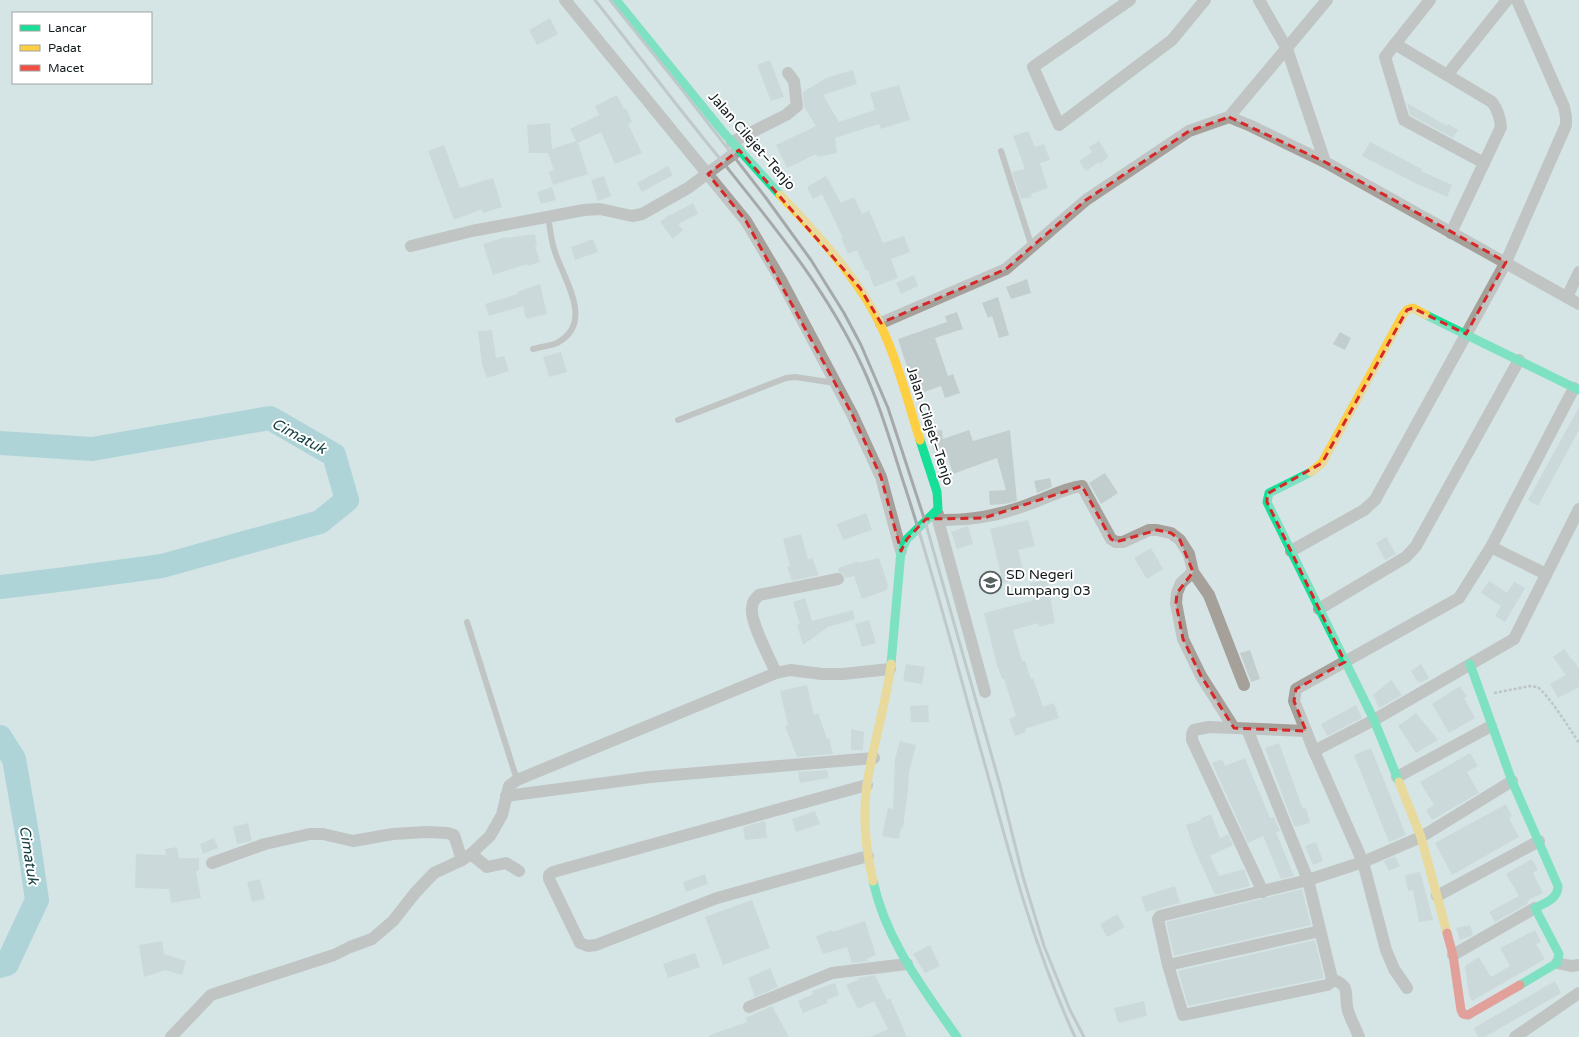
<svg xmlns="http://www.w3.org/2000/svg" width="1579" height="1037" font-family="'Varela Round',sans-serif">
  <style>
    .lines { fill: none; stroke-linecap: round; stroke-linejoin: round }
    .river { stroke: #7ec2c8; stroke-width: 24 }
    .building { fill: #c2cdce }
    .path { stroke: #9fa19f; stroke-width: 2.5; stroke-dasharray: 3 2; stroke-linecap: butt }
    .lane { stroke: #a6a09b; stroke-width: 6 }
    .street { stroke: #a6a09b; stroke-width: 12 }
    .fast { stroke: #16e098; stroke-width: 9 }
    .slow { stroke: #ffcf43; stroke-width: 9 }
    .jam { stroke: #f24e42; stroke-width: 9 }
    .rail { stroke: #a5a9a9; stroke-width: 3 }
    .marked { fill: none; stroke: #d62828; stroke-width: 3; stroke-dasharray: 8 5; stroke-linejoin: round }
    .labels { text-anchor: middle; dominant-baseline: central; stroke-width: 4; stroke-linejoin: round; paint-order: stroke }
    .street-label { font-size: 14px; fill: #121b1c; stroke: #fff }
    .poi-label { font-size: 14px; fill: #121b1c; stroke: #fff; text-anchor: start }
    .water-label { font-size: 15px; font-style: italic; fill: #194347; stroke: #fff }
  </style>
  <rect width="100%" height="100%" fill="#d6e4e5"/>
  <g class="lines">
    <g class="river">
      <path d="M0 443 92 449 270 418 334 455 347 500 320 522 162 566 66 579 0 587"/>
      <path d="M0 737 14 759 29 845 37 900 7 964 0 966"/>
    </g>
  </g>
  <g class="building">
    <path d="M550 18 558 34 537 45 529 30Z"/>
    <path d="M770 60 784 97 771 101 757 65Z"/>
    <path d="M853 70 857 84 823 95 839 122 875 110 870 93 899 85 910 120 881 129 879 124 835 138 837 153 817 157 816 154 787 168 776 145 816 126 804 107 803 92 826 78Z"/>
    <path d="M617 95 624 109 626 108 632 122 628 124 642 153 615 164 601 132 578 143 588 174 553 185 549 172 554 170 548 153H529L527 125 550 123 552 149 576 141 570 129 599 115 595 106Z"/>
    <path d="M1407 103 1447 126 1448 124 1458 130 1453 138 1410 115Z"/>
    <path d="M1028 131 1035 147 1044 144 1050 160 1040 163 1048 188 1031 194 1032 197 1021 199 1012 172 1025 169 1013 136Z"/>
    <path d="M1099 141 1109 157 1100 164 1099 162 1086 171 1079 161 1092 152 1089 147Z"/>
    <path d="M1370 142 1422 169 1421 171 1452 185 1447 197 1415 183 1362 156Z"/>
    <path d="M444 145 460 188 493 178 502 207 483 213 482 209 454 220 428 151Z"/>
    <path d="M668 166 673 175 642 192 637 183Z"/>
    <path d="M604 176 611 196 598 201 591 180Z"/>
    <path d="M826 176 841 203 854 197 862 214 869 210 883 243 904 236 910 252 891 259 898 278 874 287 868 270 866 271 857 250 848 254 841 238H843L822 194 813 199 807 187Z"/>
    <path d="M552 187 556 200 541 204 537 192Z"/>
    <path d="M693 203 698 214 678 224 683 230 673 239 660 222 670 214 671 215Z"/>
    <path d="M535 234 537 246H535L540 262 528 266 527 264 493 275 483 244 506 237V238Z"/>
    <path d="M593 239 598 252 575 260 571 247Z"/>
    <path d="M914 275 918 286 901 294 896 283Z"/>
    <path d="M1027 279 1031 293 1011 299 1006 287Z"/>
    <path d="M540 284 547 314 526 319 523 306 489 316 485 304 518 294 517 292Z"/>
    <path d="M998 297 1009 335 999 338 992 316 988 318 982 303Z"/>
    <path d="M957 312 963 329 935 338 948 376 953 374 960 393 945 398 941 386 916 395 898 339 947 322 945 316Z"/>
    <path d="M492 330 496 358 504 356 509 371 487 378 482 365 478 331Z"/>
    <path d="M1340 332 1351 338 1345 350 1333 344Z"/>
    <path d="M561 352 567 372 549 377 543 357Z"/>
    <path d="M1579 407V430L1538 506 1528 500Z"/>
    <path d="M942 430 943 439 969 430 973 441 1010 430 1017 501 1005 504 990 505 989 491 1006 490 997 458 953 474 946 451 935 453 933 448 931 432Z"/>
    <path d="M1105 473 1118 493 1101 504 1089 483Z"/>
    <path d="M1050 478 1052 487 1037 493 1034 481Z"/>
    <path d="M866 513 872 530 843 540 837 524Z"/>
    <path d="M1028 520 1035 546 1018 550 1025 578 1003 583 990 529Z"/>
    <path d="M968 526 973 544 957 549 951 532Z"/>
    <path d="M801 534 808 559 812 558 819 575 792 581 787 567 790 566 783 539Z"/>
    <path d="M1386 537 1396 554 1385 560 1376 543Z"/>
    <path d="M1151 548 1163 569 1147 579 1134 558Z"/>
    <path d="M879 558 888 585 887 590 862 599 854 576 845 578 843 574 839 572 838 568 859 561V563Z"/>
    <path d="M1047 580 1055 623 1039 627 1038 623 1013 630 1022 661H1025L1031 679 1033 678 1043 707 1054 703 1059 718 1025 729 1026 732 1015 736 1009 719 1016 716 1004 679H1002L997 665 984 613 1034 600 1030 583Z"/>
    <path d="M1489 581 1507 593 1514 582 1525 588 1505 622 1495 616 1501 606 1481 593Z"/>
    <path d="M805 598 812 621 853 610 855 619 828 627 803 645 797 625 800 624 793 602Z"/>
    <path d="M869 620 876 643 862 647 855 624Z"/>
    <path d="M1564 649 1574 662H1575L1579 669V687L1558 698 1550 684 1566 675 1553 657Z"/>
    <path d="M1250 650 1260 679 1251 682 1240 653Z"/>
    <path d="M906 664 925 667 922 684 903 681Z"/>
    <path d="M1421 664 1429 678 1422 682H1418L1411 671Z"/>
    <path d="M1391 680 1402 695 1379 708 1373 695Z"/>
    <path d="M807 685 814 715 818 713 827 739 829 738 833 754 797 757 785 726 788 725 780 691Z"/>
    <path d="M1460 686 1467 697 1464 698 1475 718 1449 733 1432 704Z"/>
    <path d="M928 705 929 722H911L910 706Z"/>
    <path d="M1356 705 1362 718 1327 736 1321 724Z"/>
    <path d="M1416 713 1438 740 1416 753 1398 726Z"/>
    <path d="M851 729 864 732 863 750H851Z"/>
    <path d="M900 741 916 745 909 772 908 789 903 828 901 827 899 839 882 836 888 808 893 809 895 759Z"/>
    <path d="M1279 743 1303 809 1306 808 1310 823 1295 827 1289 813 1265 748Z"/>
    <path d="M1371 748 1406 835 1389 842 1354 755Z"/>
    <path d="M1470 753 1478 766 1467 772 1479 793 1432 820 1426 810 1434 805 1420 782Z"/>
    <path d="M1245 758 1270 818 1274 817 1280 831 1276 832 1294 876 1281 879 1263 836 1248 843 1212 763 1222 759 1225 766Z"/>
    <path d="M827 770 829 778 800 783 798 772Z"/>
    <path d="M1506 804 1512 816 1509 818 1519 837 1452 875 1435 843Z"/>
    <path d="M815 811 820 824 796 832 792 819Z"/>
    <path d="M1211 814 1220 838 1228 834 1233 845 1210 856 1219 876 1244 869 1250 886 1215 895 1193 846 1186 825 1201 820V818Z"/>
    <path d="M765 821 767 838 745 840 743 827Z"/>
    <path d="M248 823 252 841 237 844 233 827Z"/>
    <path d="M214 838 218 848 203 854 200 844Z"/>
    <path d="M1316 842 1323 861 1313 865 1305 846Z"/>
    <path d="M177 847 179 858H199V871H196L201 898 171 903 169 889 135 888 136 854 166 855 165 849Z"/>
    <path d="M1395 856 1400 866 1389 871 1384 861Z"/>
    <path d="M1532 859 1538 870 1533 873 1543 893 1530 899 1526 905 1495 922 1489 912 1519 896 1506 874Z"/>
    <path d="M1420 872 1433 920 1419 922 1413 890 1408 891 1405 875Z"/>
    <path d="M705 874 708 884 686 892 683 882Z"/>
    <path d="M260 879 265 899 252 902 247 882Z"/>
    <path d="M1175 886 1180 903 1146 912 1141 897Z"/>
    <path d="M1302 889 1311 925 1174 956 1166 922Z"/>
    <path d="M752 900 770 948 723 965 705 917Z"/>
    <path d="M1117 914 1125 927 1107 937 1100 924Z"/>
    <path d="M865 921 876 955 866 959 868 961 852 963 847 947 823 954 816 936 832 930 833 932Z"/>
    <path d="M1470 925 1473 935 1460 940 1456 928Z"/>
    <path d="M1535 930 1541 942 1536 944 1545 959 1472 1001 1469 996 1465 966 1479 957 1491 977 1510 966 1500 948Z"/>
    <path d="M1315 940 1324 978 1188 1006 1178 971Z"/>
    <path d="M162 941 164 954 186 961 182 975 165 970 144 977 139 945Z"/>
    <path d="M930 945 940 966 925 973 913 954Z"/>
    <path d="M695 953 700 967 668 978 663 964Z"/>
    <path d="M770 968 778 987 755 997 748 978Z"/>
    <path d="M875 975 887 1000 890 998 907 1037H870L888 1029 874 1001 858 1009 846 985 858 980 857 978Z"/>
    <path d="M1555 981 1561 993 1485 1037H1478L1474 1028Z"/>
    <path d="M835 983 839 995 827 1000 828 1003 803 1013 798 1001 813 994 812 991Z"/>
    <path d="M1144 1001 1147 1016 1118 1023 1114 1008Z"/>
    <path d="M772 1006 789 1037H710V1035L747 1022 745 1018Z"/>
  </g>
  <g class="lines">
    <path class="path" d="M1494 693 1530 686C1531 686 1536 687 1537 687 1546 691 1572 732 1579 743"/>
    <g class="lane">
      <path d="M1001 151 1032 247"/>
      <path d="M533 349C540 347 550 346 557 343 595 323 564 280 555 252 551 241 550 228 548 216"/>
      <path d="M678 420 786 378 795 377 835 383"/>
      <path d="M467 622 517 780"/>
    </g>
    <g class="street">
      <path d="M565 0 746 221 781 280 852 414 881 477 901 551"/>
      <path d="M1130 0 1033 67 1059 125 1172 40 1205 0"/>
      <path d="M1259 0 1287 49 1325 162"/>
      <path d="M1430 0 1395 44 1492 102C1498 110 1500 117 1501 127L1451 233"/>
      <path d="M1395 44 1385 57 1404 120 1484 163"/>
      <path d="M1447 75 1507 0"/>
      <path d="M1229 117 1251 126 1325 162 1579 304"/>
      <path d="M732 142 786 115 797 106 794 81 788 73"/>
      <path d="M411 246 472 231 584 210 600 209 632 216 642 214 688 188 739 150"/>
      <path d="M1567 297 1579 272"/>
      <path d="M881 323 1006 269 1086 200 1189 131 1229 117 1327 0"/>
      <path d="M938 514V520L985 692"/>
      <path d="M938 520C971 521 1002 515 1032 503 1049 497 1065 488 1082 486L1111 539 1116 542H1123L1149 530H1157L1171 533 1180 540 1189 554 1193 572 1209 595 1244 685"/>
      <path d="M1491 547 1546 574"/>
      <path d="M1291 551 1364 510 1375 500 1506 262 1566 125V117L1564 107 1517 0"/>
      <path d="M1193 572 1181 583 1177 593 1176 603 1183 639 1201 676 1234 728"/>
      <path d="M1319 609 1406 557 1416 546 1519 360"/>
      <path d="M776 673C770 658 750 623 752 608 752 602 755 599 759 595L838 579"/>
      <path d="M1247 729 1308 880 1332 979 1330 983 1327 985 1183 1015 1168 965 1158 919 1160 916 1308 880 1363 862 1421 837 1512 781"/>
      <path d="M1314 751 1374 720 1514 639 1579 509"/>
      <path d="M1397 777 1491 726"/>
      <path d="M867 785 553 872 549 875V879L580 943 588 946 596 945 717 898 868 856"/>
      <path d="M506 796 650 777 874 758"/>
      <path d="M471 854 487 867 506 863 519 871"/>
      <path d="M212 863 265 844 310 834H323L353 841 393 834 427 832 447 833 454 835 462 860"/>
      <path d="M1263 892 1192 740V734L1194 730 1209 727 1306 731"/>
      <path d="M1437 896 1539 841"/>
      <path d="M1453 955 1535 908"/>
      <path d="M1557 963 1571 966 1579 965"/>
      <path d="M1168 965 1320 931"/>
      <path d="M1332 979C1353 987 1343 994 1348 1011 1351 1020 1356 1029 1359 1037"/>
      <path d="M1407 988 1394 969 1386 950 1363 862 1314 751 1294 701 1296 689 1459 598 1491 547 1574 388"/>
      <path d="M749 1007 832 973 907 964"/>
      <path d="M171 1037 211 995 334 955 350 947 372 939 393 921 415 893 434 873 462 860 471 854 490 836 502 815 509 786 517 780 776 673 790 670 822 674H843L890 669"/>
      <path d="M1515 1037 1579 993"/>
    </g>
    <g class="fast">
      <path d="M616 0 724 133 780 195"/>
      <path d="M1426 315 1579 390"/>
      <path d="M1311 472 1269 493 1267 502 1374 720 1399 782"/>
      <path d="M891 664 901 551 907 539 938 509 937 492 920 440"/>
      <path d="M1470 664 1512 781 1558 886C1558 899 1545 903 1535 908L1559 954 1557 963 1520 985"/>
      <path d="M873 881C886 941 923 988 957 1037"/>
    </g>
    <g class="slow">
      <path d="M780 195C814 231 850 269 875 314 895 351 907 399 920 440"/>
      <path d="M1311 472 1322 463 1403 315 1407 310 1413 308 1426 315"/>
      <path d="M1399 782 1421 837 1447 933"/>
      <path d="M873 881C866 850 862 817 867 784 873 744 886 705 891 664"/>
    </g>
    <path class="jam" d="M1447 933 1453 955 1461 1010 1463 1014 1468 1015 1520 985"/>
    <g class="rail">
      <path d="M595 0C637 53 678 108 721 160 773 225 827 290 862 366 880 404 892 447 905 487 936 581 960 677 987 772 1012 864 1035 950 1075 1037"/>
      <path d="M610 0 680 87 766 198 811 260 844 313 861 345 888 408 925 521 1000 785 1023 877 1044 946 1070 1010 1084 1037"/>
    </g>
  </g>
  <path d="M0 0H1579V1037H0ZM1229 117 1325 162 1506 262 1466 334 1413 308 1407 310 1322 463 1267 494V502L1345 662 1296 689 1294 701 1306 731 1234 728 1201 676 1183 639 1176 603 1177 593 1193 572 1180 540 1171 533 1157 530 1116 542 1111 539 1082 486 984 518 926 519 907 539 901 551 881 477 852 414 746 221 708 174 739 150 860 288 881 323 1006 269 1086 200 1189 131Z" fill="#d6e4e5" fill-opacity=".55" fill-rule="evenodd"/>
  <path class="marked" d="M1229 117 1325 162 1506 262 1466 334 1413 308 1407 310 1322 463 1267 494V502L1345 662 1296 689 1294 701 1306 731 1234 728 1201 676 1183 639 1176 603 1177 593 1193 572 1180 540 1171 533 1157 530 1116 542 1111 539 1082 486 984 518 926 519 907 539 901 551 881 477 852 414 746 221 708 174 739 150 860 288 881 323 1006 269 1086 200 1189 131Z"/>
  <defs>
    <symbol id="school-ring" viewBox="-11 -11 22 22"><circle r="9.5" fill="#fff" stroke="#576162" stroke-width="1.5"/><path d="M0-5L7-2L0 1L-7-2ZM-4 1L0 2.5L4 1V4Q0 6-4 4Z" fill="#576162"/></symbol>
  </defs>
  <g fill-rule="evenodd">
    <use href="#school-ring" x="978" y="570" width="25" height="25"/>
  </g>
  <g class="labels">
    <g class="street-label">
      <text transform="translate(752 141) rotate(49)">Jalan Cilejet–Tenjo</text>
      <text transform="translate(930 426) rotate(72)">Jalan Cilejet–Tenjo</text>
    </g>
    <g class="poi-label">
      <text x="1006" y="574">SD Negeri<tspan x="1006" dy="16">Lumpang 03</tspan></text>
    </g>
    <g class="water-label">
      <text transform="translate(299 436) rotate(28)">Cimatuk</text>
      <text transform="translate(29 855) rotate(81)">Cimatuk</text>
    </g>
  </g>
  <rect x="12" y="12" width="140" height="72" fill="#ffffff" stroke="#a0a4a4"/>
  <rect x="20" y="25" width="20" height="6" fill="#16e098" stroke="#a0a4a4"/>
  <text x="48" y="32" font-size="12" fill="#121b1c">Lancar</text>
  <rect x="20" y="45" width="20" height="6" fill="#ffcf43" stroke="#a0a4a4"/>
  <text x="48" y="52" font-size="12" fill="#121b1c">Padat</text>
  <rect x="20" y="65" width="20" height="6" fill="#f24e42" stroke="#a0a4a4"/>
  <text x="48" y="72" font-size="12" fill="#121b1c">Macet</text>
</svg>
